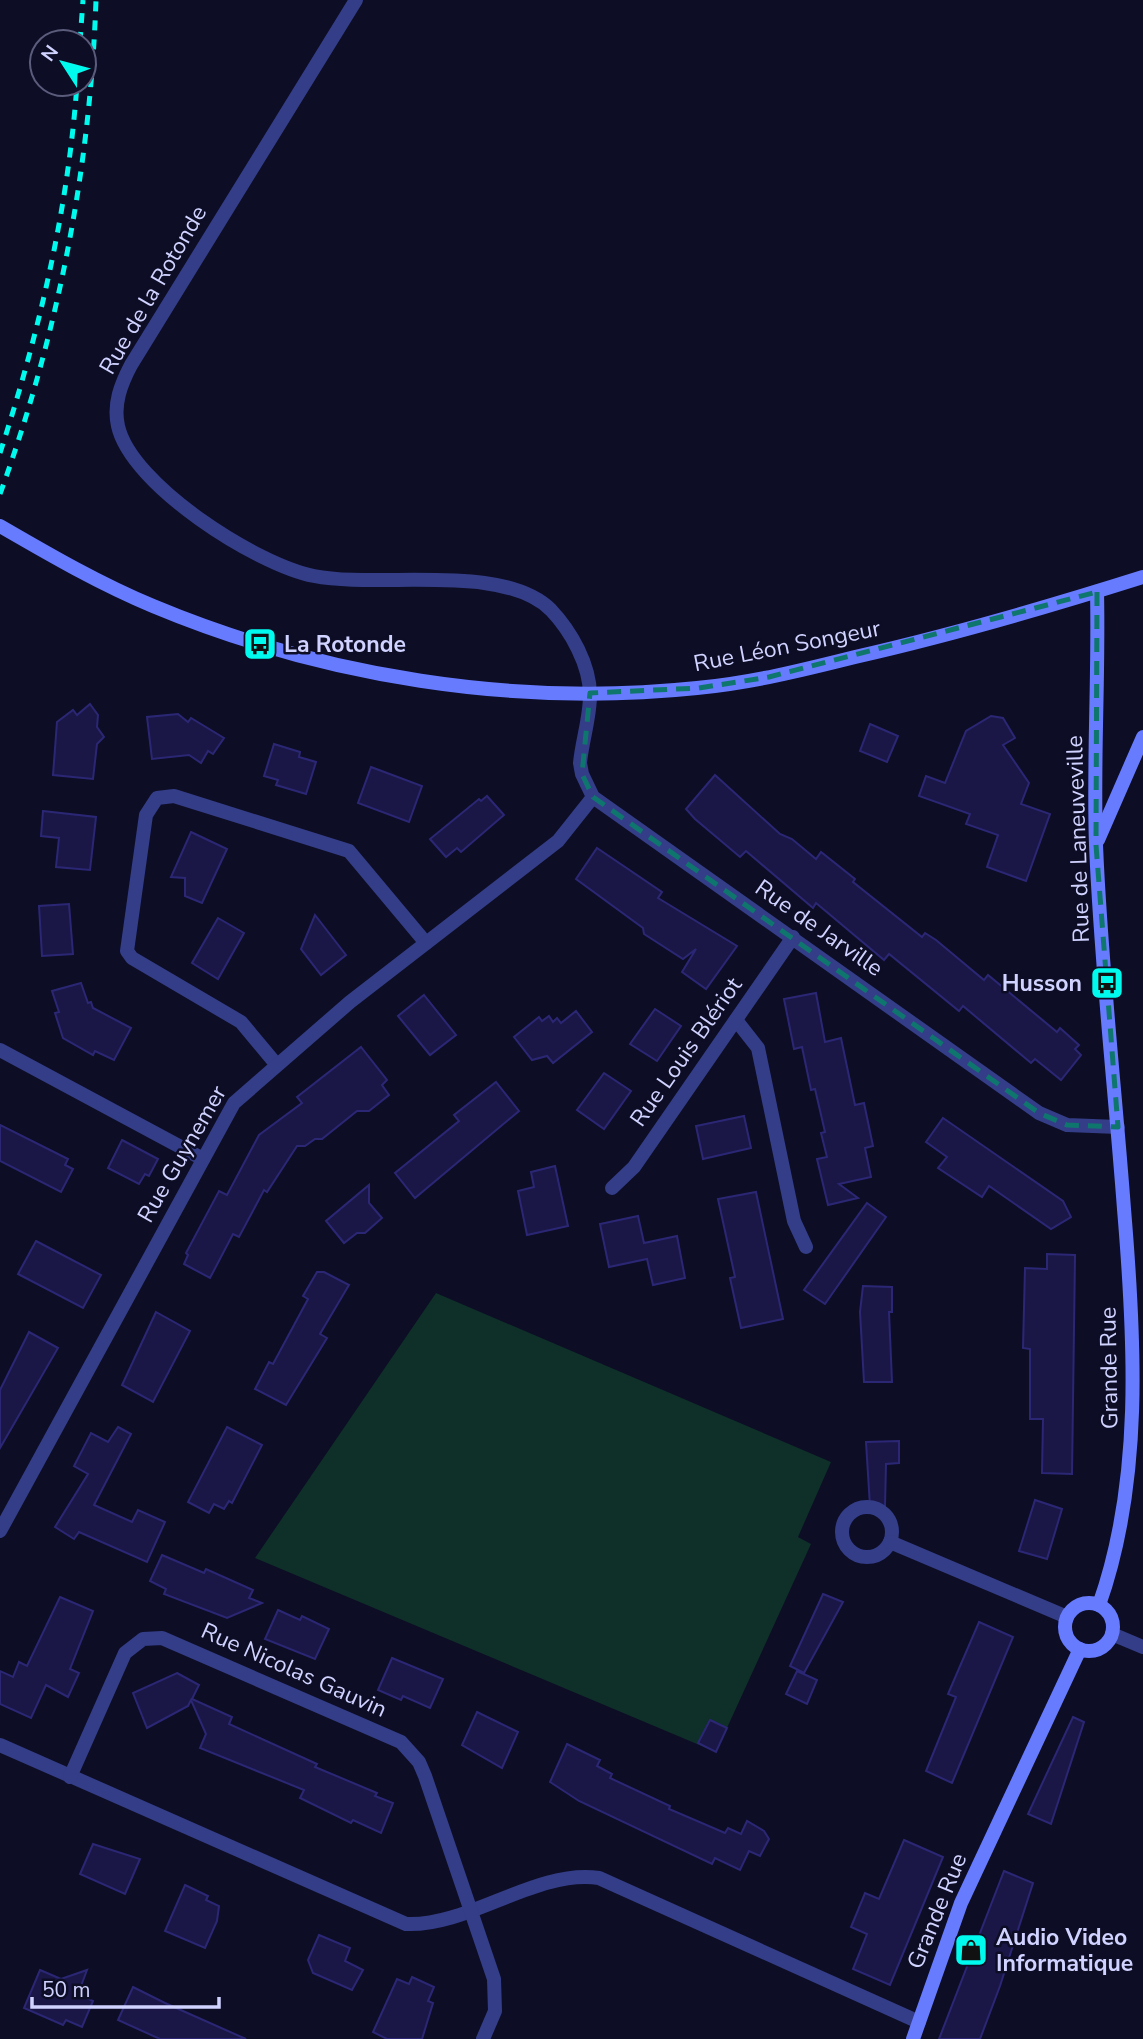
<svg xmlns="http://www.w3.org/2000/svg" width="1143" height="2039" font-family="'Nunito Sans',sans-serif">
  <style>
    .green { fill: #0f2f29 }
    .building { fill: #1a1747; stroke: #2b2775; stroke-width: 2 }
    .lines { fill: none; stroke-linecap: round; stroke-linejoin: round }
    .street { stroke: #343d87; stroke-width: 14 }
    .secondary { stroke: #677bff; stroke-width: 14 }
    .rail { stroke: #00fbee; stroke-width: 5; stroke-dasharray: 10 9; stroke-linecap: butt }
    .marked { fill: none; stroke: #0f766e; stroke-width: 5; stroke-dasharray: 14 9; stroke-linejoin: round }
    .labels { text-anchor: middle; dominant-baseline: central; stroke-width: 5; stroke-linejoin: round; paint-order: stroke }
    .street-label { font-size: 23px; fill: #d0d2ff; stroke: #0d0d25 }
    .poi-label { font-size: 23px; font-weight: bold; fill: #d0d2ff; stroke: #0d0d25; text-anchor: start }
  </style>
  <rect width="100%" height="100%" fill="#0d0d25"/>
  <path class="green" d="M436 1293 831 1462 798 1537 811 1544 716 1752 255 1558Z"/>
  <g class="building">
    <path d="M90 704 98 715 97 727 104 737 97 744 93 779 53 775 57 722 73 710 77 715Z"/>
    <path d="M178 714 188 722 191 718 224 738 213 754 208 751 201 763 189 755 152 759 147 717Z"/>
    <path d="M991 716 1003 718 1015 738 1003 745 1029 783 1021 804 1050 814 1026 881 987 867 998 835 966 824 970 814 919 796 926 776 945 783 966 731Z"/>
    <path d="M870 724 898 736 887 762 860 751Z"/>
    <path d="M274 744 300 752 299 757 316 762 306 794 276 785 278 780 264 776Z"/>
    <path d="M371 767 422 786 409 822 358 803Z"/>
    <path d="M715 775 780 834 792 839 816 859 821 852 855 879 853 882 922 937 925 933 936 940 984 980 988 975 1057 1032 1060 1028 1079 1045 1075 1049 1081 1055 1061 1080 1035 1059 1031 1063 963 1006 959 1011 889 954 884 960 816 903 813 908 746 851 740 857 695 819 686 809Z"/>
    <path d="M487 796 504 815 461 852 457 848 446 857 430 839 479 799 481 801Z"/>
    <path d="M43 811 96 817 90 870 56 867 59 838 41 836Z"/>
    <path d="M191 832 227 849 202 903 185 896V878L171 877Z"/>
    <path d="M597 848 662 892 658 898 737 946 706 989 682 972 696 949 683 959 644 934 643 928 576 879Z"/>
    <path d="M69 904 73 954 42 956 39 906Z"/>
    <path d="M315 915 346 955 321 975 301 949Z"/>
    <path d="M218 918 244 933 218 979 192 963Z"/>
    <path d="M81 983 88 1003 91 1002 93 1008 131 1028 114 1060 95 1051 93 1055 63 1038 55 1013 59 1012 52 991Z"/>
    <path d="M816 993 825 1042 841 1038 855 1105 864 1103 873 1146 865 1148 871 1177 839 1184 858 1198 828 1205 817 1159 827 1157 821 1133 825 1132 815 1089 811 1090 802 1047 794 1049 784 999Z"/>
    <path d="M424 995 456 1035 430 1055 398 1016Z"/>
    <path d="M655 1009 681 1026 657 1061 630 1044Z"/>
    <path d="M576 1011 592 1032 553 1063 547 1056 532 1060 514 1037 539 1017 542 1021 549 1016 553 1022 557 1018 561 1023Z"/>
    <path d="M361 1047 387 1080 382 1085 389 1095 369 1111H357L322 1139H315L305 1146H297L267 1192 264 1190 239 1237 233 1234 210 1278 184 1264 188 1255 186 1253 219 1191 227 1195 259 1135 302 1103 297 1097Z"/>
    <path d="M604 1073 631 1091 604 1129 577 1110Z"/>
    <path d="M496 1082 519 1111 415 1198 395 1173 459 1121 454 1115Z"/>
    <path d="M744 1116 751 1148 703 1159 696 1126Z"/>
    <path d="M943 1118 1063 1201 1071 1217 1051 1229 989 1186 982 1197 938 1168 947 1157 926 1142Z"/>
    <path d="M0 1125 68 1159 65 1165 73 1169 61 1192 0 1161Z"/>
    <path d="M122 1140 158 1159 149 1176 145 1174 139 1184 108 1168Z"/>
    <path d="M555 1166 568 1226 527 1235 518 1191 534 1187 531 1172Z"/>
    <path d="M369 1185V1203L382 1218 365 1233H357L344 1243 326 1221Z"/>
    <path d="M756 1192 783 1319 741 1328 730 1278 735 1277 718 1199Z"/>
    <path d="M867 1203 886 1217 825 1304 804 1290Z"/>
    <path d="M638 1216 644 1243 677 1236 685 1278 653 1285 647 1259 609 1267 600 1224Z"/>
    <path d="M36 1241 101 1275 83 1308 18 1274Z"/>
    <path d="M1047 1254 1075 1255 1072 1474 1042 1473 1043 1419H1030V1349L1023 1348 1025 1268 1047 1269Z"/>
    <path d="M317 1272H324L349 1285 320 1334 327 1338 286 1405 255 1389 269 1362 273 1364 308 1299 303 1296Z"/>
    <path d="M863 1286 892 1287V1312H889L892 1382H864L860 1312Z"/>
    <path d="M156 1312 190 1331 153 1402 122 1385Z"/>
    <path d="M29 1332 58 1348 0 1448V1390Z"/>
    <path d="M118 1427 131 1434 94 1505 132 1522 138 1510 165 1522 147 1562 79 1532 74 1539 55 1527 88 1474 74 1466 91 1433 108 1442Z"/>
    <path d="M227 1427 262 1445 232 1503 229 1501 224 1509 214 1504 209 1513 188 1502Z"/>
    <path d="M899 1441V1463L886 1464 885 1506H870L866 1442Z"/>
    <path d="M1035 1500 1062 1509 1047 1559 1019 1551Z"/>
    <path d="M162 1555 204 1573 206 1569 253 1590 249 1598 262 1603 227 1618 164 1594 166 1589 150 1581Z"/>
    <path d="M823 1594 843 1602 804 1673 790 1666Z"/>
    <path d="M60 1597 93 1611 70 1669 79 1673 68 1697 46 1685 31 1718 0 1704V1671L13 1677 19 1662 27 1666Z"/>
    <path d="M278 1610 300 1620 302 1616 329 1629 315 1659 265 1639Z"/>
    <path d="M979 1622 1013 1637 952 1783 926 1771 956 1697 948 1694Z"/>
    <path d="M392 1658 443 1679 430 1708 403 1696 401 1700 378 1690Z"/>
    <path d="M797 1671 817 1680 807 1704 786 1694Z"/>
    <path d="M177 1673 199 1685 192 1699 232 1717 229 1724 317 1764 315 1767 377 1793 375 1796 393 1803 381 1833 353 1820 351 1823 300 1798 304 1790 200 1748 206 1734 191 1700 188 1706 147 1728 133 1693Z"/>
    <path d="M477 1712 518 1732 502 1768 462 1745Z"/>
    <path d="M1073 1717 1084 1722 1051 1824 1028 1814Z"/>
    <path d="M710 1720 727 1728 716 1752 698 1743Z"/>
    <path d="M567 1744 600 1760 597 1766 612 1774 610 1778 670 1806 669 1809 725 1833 728 1828 741 1834 747 1821 764 1831 769 1839 760 1856 749 1851 740 1870 715 1858 712 1864 579 1801 550 1782Z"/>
    <path d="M904 1840 943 1857 890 1985 853 1969 867 1934 851 1927 865 1893 879 1899Z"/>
    <path d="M93 1844 140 1859 125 1894 80 1874Z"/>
    <path d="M1004 1871 1033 1883 1000 1986 980 2039H939Z"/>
    <path d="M185 1885 208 1896 206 1900 219 1906 217 1921 205 1948 165 1931Z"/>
    <path d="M319 1935 350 1948 345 1961 363 1970 352 1990 313 1973 308 1960Z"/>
    <path d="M40 1970 61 1979 87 1970 78 1994 93 2001 82 2027 66 2020 63 2025 24 2008Z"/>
    <path d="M412 1977 434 1987 428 2001 433 2003 422 2039H387L373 2032 397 1979 409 1984Z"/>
    <path d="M133 1987 165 2003 246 2039H160L118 2020Z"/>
  </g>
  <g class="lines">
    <g class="street">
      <path d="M356 0 131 365C121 384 113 404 118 426 131 485 257 565 314 576 379 589 503 562 551 610 571 631 590 665 590 695 590 718 582 741 580 763L582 774 593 797 1039 1113 1067 1125 1118 1127"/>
      <path d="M736 1020 758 1048 794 1221 806 1247"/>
      <path d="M0 1050 203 1159"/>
      <path d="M276 1064 241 1022 132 958 127 951 146 815 157 798 174 796 349 851 426 943"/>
      <path d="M612 1188 634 1167 793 937"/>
      <circle cx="867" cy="1532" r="25"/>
      <path d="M0 1531 234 1103 350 1002 558 841 593 797"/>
      <path d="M890 1542 1067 1617"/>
      <path d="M1112 1634 1143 1647"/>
      <path d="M0 1745 406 1924C469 1927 535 1869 599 1878L919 2022"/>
      <path d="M70 1777 125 1653 143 1639 162 1638 401 1742 419 1762 425 1776 494 1979 495 2011 483 2039"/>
    </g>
    <g class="secondary">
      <path d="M0 526C50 555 100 584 153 606 323 677 515 707 697 688 751 683 803 670 855 657 952 635 1048 607 1143 577"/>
      <path d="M1097 592C1099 676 1093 761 1096 845 1101 967 1115 1088 1124 1209 1135 1340 1143 1481 1099 1605"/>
      <path d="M1098 840 1143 737"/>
      <circle cx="1089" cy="1627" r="24"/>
      <path d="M913 2039 961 1903 1080 1649"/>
    </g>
    <g class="rail">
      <path d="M80 42 83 0"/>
      <path d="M0 453C39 333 68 210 77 84"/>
      <path d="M0 494C58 334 90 170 96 0"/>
    </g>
  </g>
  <path class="marked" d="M1097 592 1096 845 1118 1127 1067 1125 1039 1113 593 797 582 774 590 693 699 688 769 677Z"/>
  <defs>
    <symbol id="bus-square" viewBox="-11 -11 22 22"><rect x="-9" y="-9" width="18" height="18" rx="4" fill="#00fbee" stroke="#0d0d25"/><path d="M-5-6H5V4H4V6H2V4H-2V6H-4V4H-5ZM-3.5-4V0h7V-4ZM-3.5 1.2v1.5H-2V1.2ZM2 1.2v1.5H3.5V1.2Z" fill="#111"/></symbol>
    <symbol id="shop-square" viewBox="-11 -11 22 22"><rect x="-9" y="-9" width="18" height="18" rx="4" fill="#00fbee" stroke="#0d0d25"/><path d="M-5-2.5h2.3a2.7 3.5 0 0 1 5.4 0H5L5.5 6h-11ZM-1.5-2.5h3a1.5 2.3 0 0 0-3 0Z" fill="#111"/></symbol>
  </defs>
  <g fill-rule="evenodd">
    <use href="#bus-square" x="241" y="625" width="38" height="38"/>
    <use href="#bus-square" x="1088" y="964" width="38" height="38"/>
    <use href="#shop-square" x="952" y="1931" width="38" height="38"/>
  </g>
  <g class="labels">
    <g class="street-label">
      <text transform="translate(153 290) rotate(-60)">Rue de la Rotonde</text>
      <text transform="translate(787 646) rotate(-11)">Rue Léon Songeur</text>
      <text transform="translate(1078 839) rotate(-92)">Rue de Laneuveville</text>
      <text transform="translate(819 928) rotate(35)">Rue de Jarville</text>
      <text transform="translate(686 1052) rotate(-55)">Rue Louis Blériot</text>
      <text transform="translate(182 1154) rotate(-60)">Rue Guynemer</text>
      <text transform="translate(1109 1368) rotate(-91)">Grande Rue</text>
      <text transform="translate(294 1670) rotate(24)">Rue Nicolas Gauvin</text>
      <text transform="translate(937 1911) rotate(-68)">Grande Rue</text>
    </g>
    <g class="poi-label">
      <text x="284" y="644">La Rotonde</text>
      <text x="1082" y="983" text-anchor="end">Husson</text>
      <text x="996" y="1937">Audio Video<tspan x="996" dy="26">Informatique</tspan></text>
    </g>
  </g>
  <g transform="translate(63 63) rotate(306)"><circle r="33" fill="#0d0d25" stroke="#5b5c7c" stroke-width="2"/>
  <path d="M0-5L12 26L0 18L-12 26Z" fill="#00fbee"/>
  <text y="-10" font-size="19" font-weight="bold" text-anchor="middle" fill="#d0d2ff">N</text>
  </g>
  <path d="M32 1997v10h187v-10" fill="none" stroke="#d0d2ff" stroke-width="3.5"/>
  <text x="42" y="1997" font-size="21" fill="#d0d2ff" stroke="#0d0d25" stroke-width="5" paint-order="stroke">50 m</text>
</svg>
